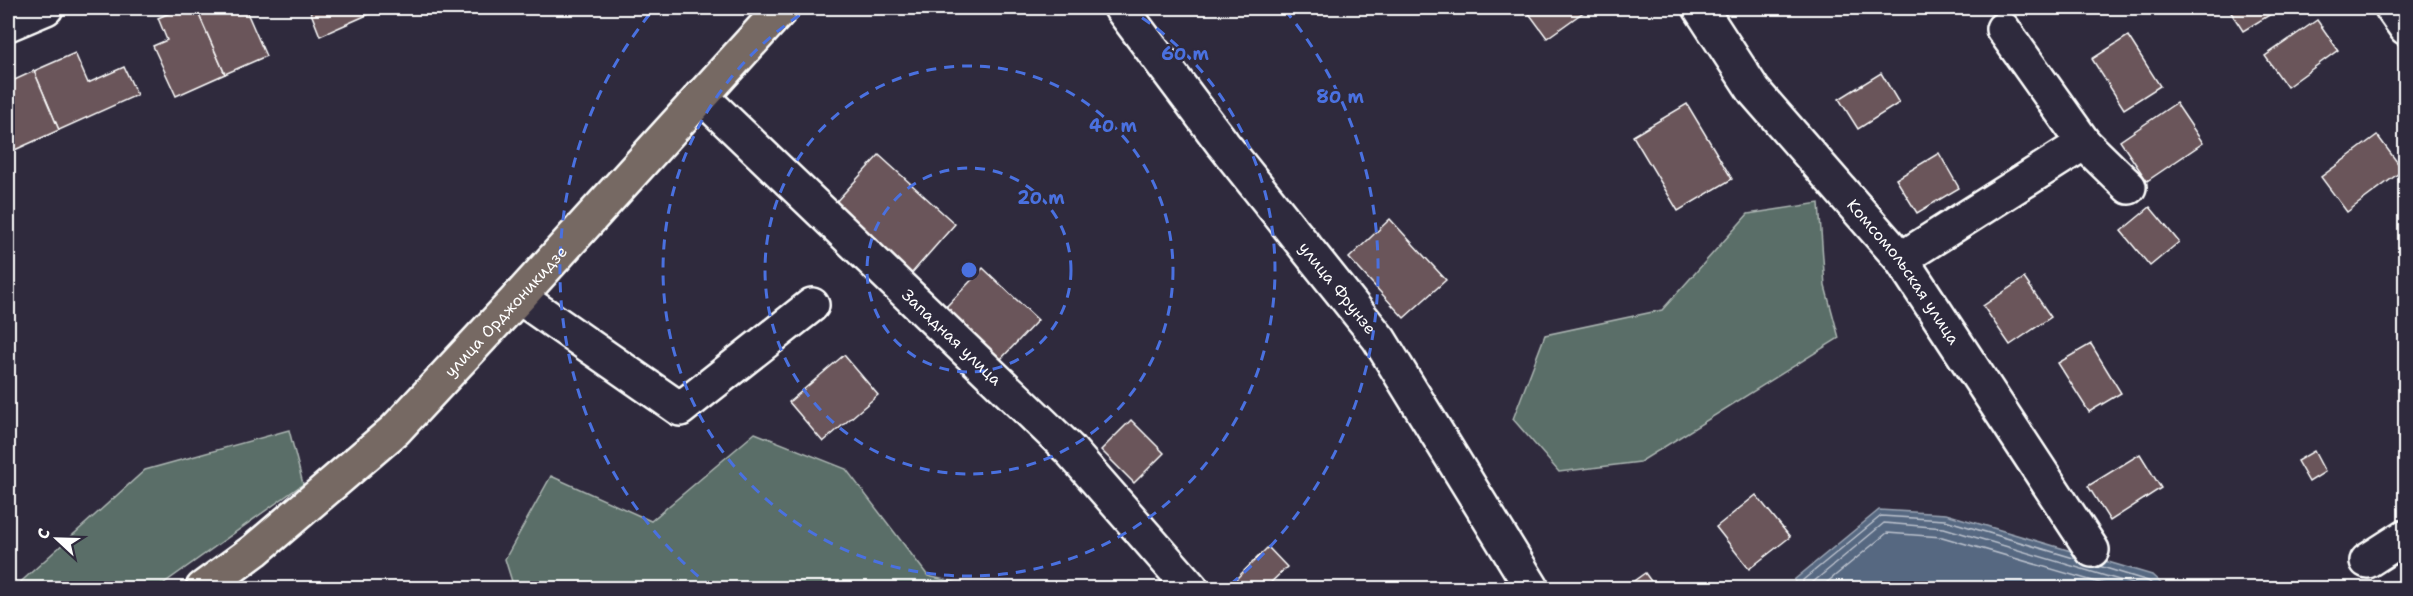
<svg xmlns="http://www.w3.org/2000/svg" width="2413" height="596" font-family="'Shantell Sans',sans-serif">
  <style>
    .green { fill: #5a6e67; stroke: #acb6b3; stroke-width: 1.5 }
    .water { fill: #566781; stroke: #9aa4b3; stroke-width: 1.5 }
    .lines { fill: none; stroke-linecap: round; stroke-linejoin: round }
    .shore { stroke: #bbc2cd; stroke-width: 1.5 }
    .building { fill: #6a555a; stroke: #fff; stroke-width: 1.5 }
    .minor-casing { stroke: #fff; stroke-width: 38 }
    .major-casing { stroke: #fff; stroke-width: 38 }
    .minor { stroke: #2f2a3d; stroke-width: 33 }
    .major { stroke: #766964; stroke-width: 33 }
    .ring { fill: none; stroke: #4a71e0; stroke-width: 3; stroke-dasharray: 10 8 }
    .labels { text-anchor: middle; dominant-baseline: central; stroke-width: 4.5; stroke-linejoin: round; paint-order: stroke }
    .street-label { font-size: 16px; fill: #fff; stroke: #2f2a3d }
    .centre { fill: #4a71e0; stroke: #2f2a3d; stroke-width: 3 }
    .ring-label { font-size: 18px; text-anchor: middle; font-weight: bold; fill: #4a71e0; stroke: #2f2a3d; stroke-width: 4.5; stroke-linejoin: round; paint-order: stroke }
  </style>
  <rect width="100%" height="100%" fill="#2f2a3d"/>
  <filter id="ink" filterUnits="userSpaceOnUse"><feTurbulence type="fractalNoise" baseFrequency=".0167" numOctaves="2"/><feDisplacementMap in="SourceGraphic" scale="12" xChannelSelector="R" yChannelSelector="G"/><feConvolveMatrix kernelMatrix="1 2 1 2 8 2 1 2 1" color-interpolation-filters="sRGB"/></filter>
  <g filter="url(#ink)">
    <g class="green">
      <path d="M1819 203 1825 286 1839 338 1640 462 1559 472 1513 419 1545 335 1662 310 1748 214Z"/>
      <path d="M289 430 303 484 157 588H14L145 470Z"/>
      <path d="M755 433 846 469 928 576 979 588H514L505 559 551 476 651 521Z"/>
    </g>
    <path class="water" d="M1879 510 1946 514 2152 575 2166 588H1798L1794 580Z"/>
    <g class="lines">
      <g class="shore">
        <path d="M2099 566 2148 581 2157 588"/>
        <path d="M1803 588V580L1881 516 1945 520 2077 559"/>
        <path d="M1811 588 1812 583 1884 523 1944 528 2146 588"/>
        <path d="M1820 588 1887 533 1942 537 2117 588"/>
      </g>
    </g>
    <g class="building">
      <path d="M181 8H196L225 74 176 96 153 46 167 40 158 18Z"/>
      <path d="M196 8H230L232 13 245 8 266 56 225 74Z"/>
      <path d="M309 8H364L367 15 320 36Z"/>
      <path d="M364 8H385L367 15Z"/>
      <path d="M1525 8H1589L1547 38Z"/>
      <path d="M1999 8H2020L2006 18Z"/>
      <path d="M2228 8H2281L2243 31Z"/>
      <path d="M2317 20 2338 50 2287 87 2265 56Z"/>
      <path d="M2128 36 2160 86 2124 109 2092 59Z"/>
      <path d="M75 53 88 83 124 67 137 95 59 130 34 71Z"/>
      <path d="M34 71 59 130 8 153V83Z"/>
      <path d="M1881 73 1899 103 1858 129 1839 99Z"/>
      <path d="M2176 103 2203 143 2147 181 2120 141Z"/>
      <path d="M1687 104 1732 179 1678 211 1633 136Z"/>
      <path d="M2377 135 2403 170 2347 212 2321 177Z"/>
      <path d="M1939 153 1959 188 1917 213 1896 179Z"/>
      <path d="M879 155 955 224 911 274 834 204Z"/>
      <path d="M2150 207 2179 242 2150 266 2121 231Z"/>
      <path d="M1390 219 1446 280 1404 318 1349 258Z"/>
      <path d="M983 268 1038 320 1000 360 945 308Z"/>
      <path d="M2024 278 2051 317 2010 345 1983 306Z"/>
      <path d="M2091 344 2121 393 2089 412 2058 363Z"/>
      <path d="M844 355 878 395 823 442 789 402Z"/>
      <path d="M1131 420 1164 453 1134 483 1101 450Z"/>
      <path d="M2314 451 2325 472 2309 482 2297 461Z"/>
      <path d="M2140 454 2161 488 2110 521 2088 486Z"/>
      <path d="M1756 495 1790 537 1749 569 1716 527Z"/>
      <path d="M1268 547 1287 567 1265 588H1239L1233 582Z"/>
      <path d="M1645 573 1656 588H1624Z"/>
    </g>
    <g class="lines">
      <defs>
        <g id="minor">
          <path id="s1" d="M1121 8 1223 144 1379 339 1532 588"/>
          <path id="s2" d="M1700 8 1754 91 1901 259 2092 550"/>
          <path d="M2392 8 2406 28"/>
          <path d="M8 24 46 8"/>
          <path d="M2003 29 2084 143 2129 187"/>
          <path id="s3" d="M701 96 1070 450 1191 588"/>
          <path d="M1901 259 2084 143"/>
          <path d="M519 297 680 409 812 305"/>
          <path d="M2367 561 2406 536"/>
        </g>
        <g id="major">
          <path id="s4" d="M203 588 255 550 395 430 519 297 782 8"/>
        </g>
      </defs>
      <use href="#minor" class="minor-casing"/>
      <use href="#major" class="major-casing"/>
      <use href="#minor" class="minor"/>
      <use href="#major" class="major"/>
    </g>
  </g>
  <g class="ring">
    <circle cx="969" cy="270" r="102"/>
    <circle cx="969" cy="270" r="204"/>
    <path d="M1127 8A306 306 0 1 1 811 8"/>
    <path d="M712 588A409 409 0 0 1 653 10M1285 10A409 409 0 0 1 1226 588"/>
  </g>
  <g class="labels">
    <g class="street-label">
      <text stroke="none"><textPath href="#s2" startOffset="334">Комсомольская улица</textPath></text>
      <text stroke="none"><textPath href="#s1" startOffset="354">улица Фрунзе</textPath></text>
      <text stroke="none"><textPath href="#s4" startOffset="411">улица Орджоникидзе</textPath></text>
      <text stroke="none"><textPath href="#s3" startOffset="348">Западная улица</textPath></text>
    </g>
  </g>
  <circle cx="969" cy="270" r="9" class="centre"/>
  <g class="ring-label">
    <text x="1185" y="60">60 m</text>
    <text x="1340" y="103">80 m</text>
    <text x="1113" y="132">40 m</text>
    <text x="1041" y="204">20 m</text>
  </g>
  <rect width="2413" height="596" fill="none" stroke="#2f2a3d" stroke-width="30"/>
  <rect x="15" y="15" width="2383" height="566" fill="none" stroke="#fff" stroke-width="2" filter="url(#ink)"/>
  <g transform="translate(57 539) rotate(292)" stroke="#2f2a3d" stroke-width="4.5" paint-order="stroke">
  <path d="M0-4.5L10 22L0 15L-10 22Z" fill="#ffffff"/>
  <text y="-9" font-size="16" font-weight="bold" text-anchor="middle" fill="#ffffff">С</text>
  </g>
</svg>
